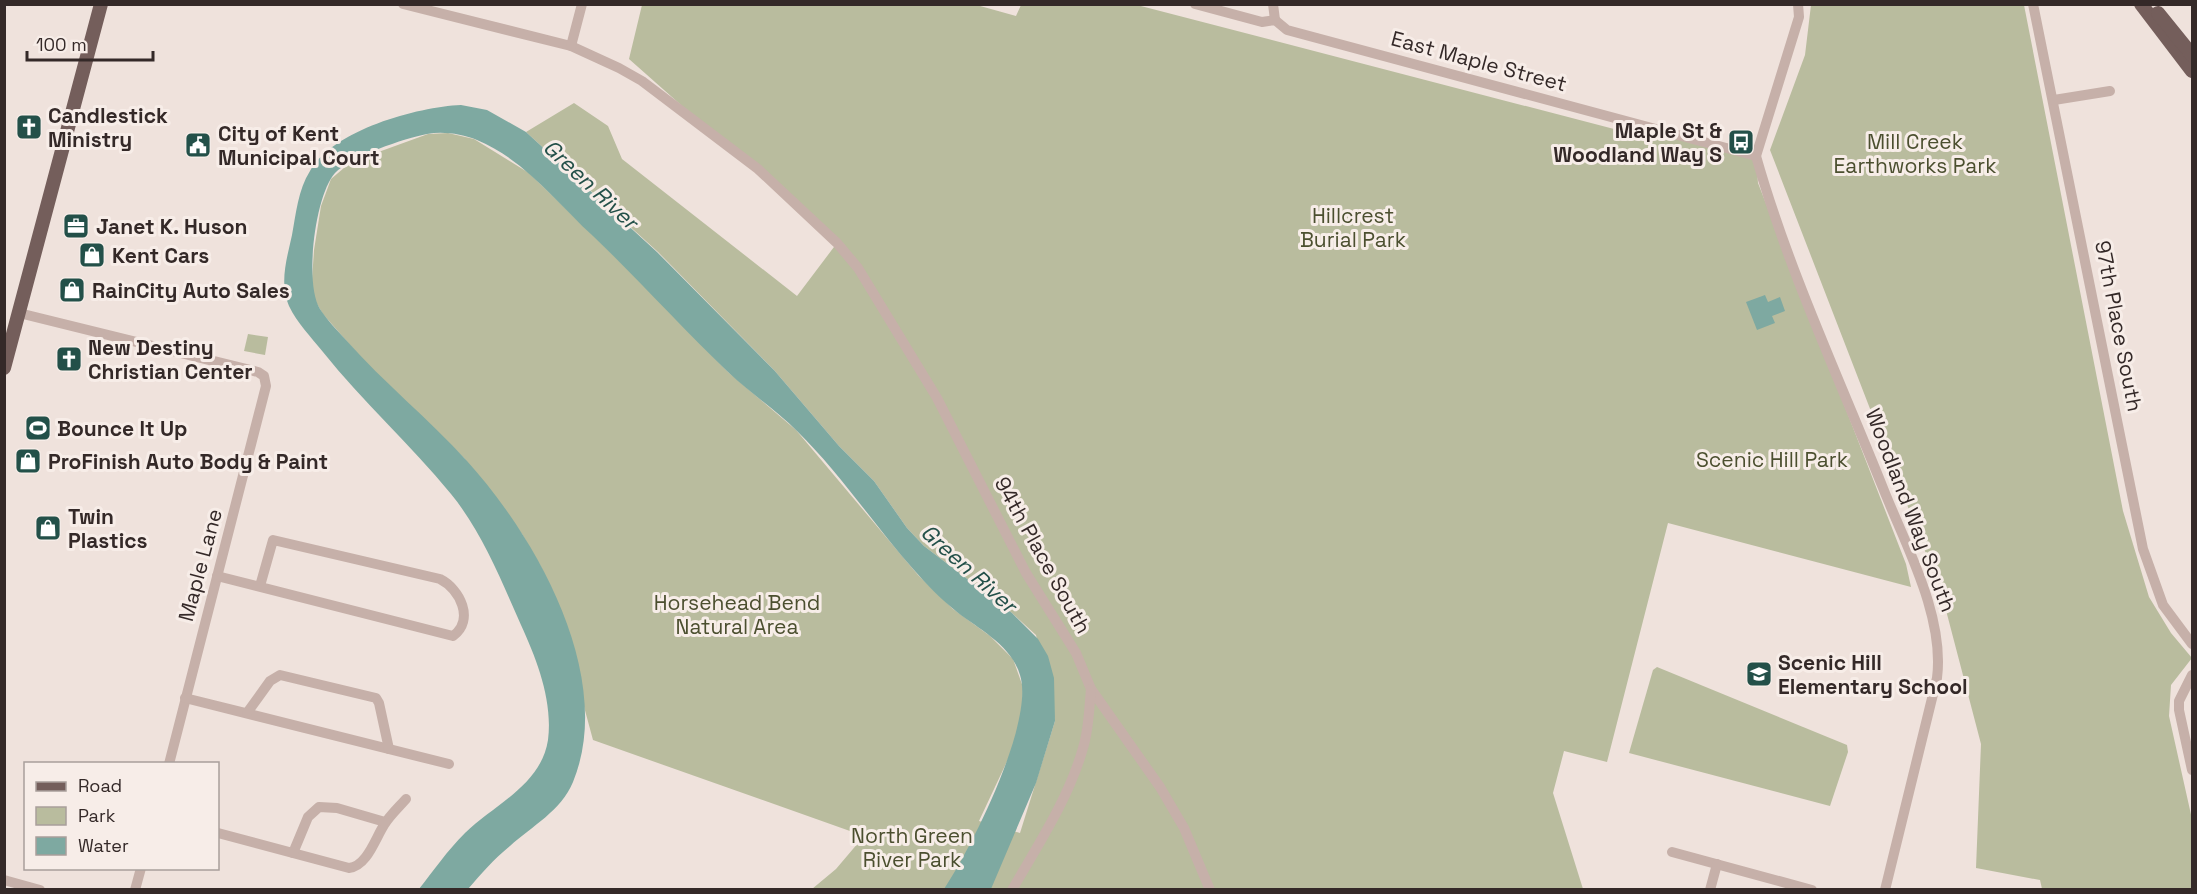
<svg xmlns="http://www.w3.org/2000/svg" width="2197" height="894" font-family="'Space Grotesk',sans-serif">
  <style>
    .green { fill: #b9bc9e }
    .water { fill: #7ea9a1 }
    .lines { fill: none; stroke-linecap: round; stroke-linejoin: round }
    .minor { stroke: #c6b0a9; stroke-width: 10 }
    .major { stroke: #745e5b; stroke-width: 14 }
    .labels { text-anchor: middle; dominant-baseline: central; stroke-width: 6; stroke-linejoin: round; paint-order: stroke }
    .street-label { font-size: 21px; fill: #342928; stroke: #f7ede8 }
    .poi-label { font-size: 21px; font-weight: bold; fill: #342928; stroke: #f7ede8; text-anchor: start }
    .park-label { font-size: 21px; fill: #4b4f2f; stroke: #f7ede8 }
    .water-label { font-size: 22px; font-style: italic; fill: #235049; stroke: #f7ede8 }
  </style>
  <rect width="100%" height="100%" fill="#efe2dc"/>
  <g class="green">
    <path d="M973 4 1016 16 1021 5H1137L1637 135 1640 125 1756 156 1758 183 1906 564 1911 587 1668 523 1607 762 1564 751 1553 793 1583 889H812L836 869 864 836 593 740 583 703 576 656 565 621 541 567 522 534 464 458 371 369 323 314 314 299 312 280 314 250 321 206 331 179 351 162 428 134 448 133 474 139 529 173 641 282 728 372 796 430 918 575 953 609 990 636 1013 659 1023 687 1022 718 1010 755 979 821 1020 833 1055 721 1036 635 1012 613 924 546 907 528 874 481 839 446 774 370 658 252 526 132 574 103 608 126 622 159 797 296 837 243 629 59 642 5Z"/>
    <path d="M1811 5H2024L2123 511 2149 597 2171 633 2192 658 2171 685 2169 716 2192 819V889H2042L2040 880 1976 868 1981 744 1942 595 1770 150 1805 55Z"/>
    <path d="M248 334 268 337 265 355 244 351Z"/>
    <path d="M1657 667 1847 745 1848 752 1830 806 1629 753 1653 670Z"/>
  </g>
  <g class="water">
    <path d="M461 105 487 110 526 132 657 252 774 370 839 446 874 481 907 528 924 546 1012 613 1038 639 1048 656 1054 678 1055 721 1036 783 991 889H944C971 849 1035 722 1020 675 1011 645 980 630 957 612 942 600 927 585 914 570 874 525 840 473 797 431 776 410 750 393 728 372 682 328 639 280 593 236 556 202 525 160 477 140 462 134 443 131 427 134 405 138 350 157 335 173 315 195 304 284 320 309 327 320 337 330 346 340 384 383 429 419 467 461 536 537 616 677 573 782 561 811 532 826 510 846 494 859 481 874 468 889H419C434 870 447 851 465 833 495 804 541 785 548 740 553 701 537 660 521 625 501 580 482 532 451 494 410 444 363 402 323 352 311 337 297 323 289 306 279 283 287 258 292 235 296 214 298 190 310 171 333 130 417 107 461 105Z"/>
    <path d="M1765 295 1768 302 1780 297 1785 311 1772 316 1775 323 1757 330 1746 302Z"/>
  </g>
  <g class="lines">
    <g class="minor">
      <path d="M403 4 571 46 619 68 642 81 758 169 837 243 858 268 937 398 1026 573 1076 653 1091 689 1160 787 1184 828 1210 890"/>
      <path d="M1195 4 1262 22 1275 20 1287 30 1756 156"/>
      <path d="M1273 4 1275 20"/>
      <path d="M2033 4 2143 549 2163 605 2192 644"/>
      <path d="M571 46 582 4"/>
      <path d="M2054 100 2110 91"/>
      <path d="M1756 156C1788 269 1839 378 1883 488 1905 544 1945 616 1937 678L1885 890"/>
      <path d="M1756 156 1799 17 1798 4"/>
      <path d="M19 313 258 372 264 376 266 386 169 764"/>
      <path d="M217 576 453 636C475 620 460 589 440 579L273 540 260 586"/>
      <path d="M2192 675 2179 701V710L2192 770"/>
      <path d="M185 698 449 764"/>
      <path d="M247 713 270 681 280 675 376 698 379 703 389 749"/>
      <path d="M218 833 349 868C367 866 375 839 384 825 390 815 399 807 406 799"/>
      <path d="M1672 852 1812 890"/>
      <path d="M293 853 308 817 319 807 337 808 385 822"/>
      <path d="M4 880 40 890"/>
      <path d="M135 890 141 868"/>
      <path d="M1012 890C1038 845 1069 798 1083 748 1089 729 1089 709 1091 689"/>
      <path d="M1710 890 1717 864"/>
    </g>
    <g class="major">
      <path d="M2141 4 2192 71"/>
      <path d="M2158 13 2192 55"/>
      <path d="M4 368 101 4"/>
    </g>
  </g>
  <defs>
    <symbol id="church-square" viewBox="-11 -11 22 22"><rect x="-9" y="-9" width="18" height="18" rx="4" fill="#235049" stroke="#f7ede8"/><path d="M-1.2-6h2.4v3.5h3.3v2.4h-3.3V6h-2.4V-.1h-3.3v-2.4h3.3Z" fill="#fff"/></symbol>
    <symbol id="bus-square" viewBox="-11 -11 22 22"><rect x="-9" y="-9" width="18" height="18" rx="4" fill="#235049" stroke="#f7ede8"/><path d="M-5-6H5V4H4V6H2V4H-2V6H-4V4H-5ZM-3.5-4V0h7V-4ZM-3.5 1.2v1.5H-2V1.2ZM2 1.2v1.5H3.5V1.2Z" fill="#fff"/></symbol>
    <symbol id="civic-square" viewBox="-11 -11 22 22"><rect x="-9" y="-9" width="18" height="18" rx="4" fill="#235049" stroke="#f7ede8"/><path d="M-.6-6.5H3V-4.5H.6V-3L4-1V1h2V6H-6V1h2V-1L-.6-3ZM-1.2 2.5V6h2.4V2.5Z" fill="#fff"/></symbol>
    <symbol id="office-square" viewBox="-11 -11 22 22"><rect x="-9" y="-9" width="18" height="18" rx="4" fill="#235049" stroke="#f7ede8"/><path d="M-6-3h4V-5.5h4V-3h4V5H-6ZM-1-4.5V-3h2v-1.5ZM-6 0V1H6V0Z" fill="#fff"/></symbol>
    <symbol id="shop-square" viewBox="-11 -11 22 22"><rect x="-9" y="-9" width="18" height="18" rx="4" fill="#235049" stroke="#f7ede8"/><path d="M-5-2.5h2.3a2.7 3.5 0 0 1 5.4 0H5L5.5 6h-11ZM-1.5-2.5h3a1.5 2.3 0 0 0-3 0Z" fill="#fff"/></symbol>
    <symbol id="stadium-square" viewBox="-11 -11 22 22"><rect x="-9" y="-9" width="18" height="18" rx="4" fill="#235049" stroke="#f7ede8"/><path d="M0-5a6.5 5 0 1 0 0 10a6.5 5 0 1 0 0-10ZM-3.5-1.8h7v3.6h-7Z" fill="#fff"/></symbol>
    <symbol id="school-square" viewBox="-11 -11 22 22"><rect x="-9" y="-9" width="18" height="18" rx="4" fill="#235049" stroke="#f7ede8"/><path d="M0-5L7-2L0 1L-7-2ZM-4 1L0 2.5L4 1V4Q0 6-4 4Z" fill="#fff"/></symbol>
  </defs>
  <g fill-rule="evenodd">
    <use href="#church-square" x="14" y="112" width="30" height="30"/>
    <use href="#bus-square" x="1726" y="127" width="30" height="30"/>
    <use href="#civic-square" x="183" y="130" width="30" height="30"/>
    <use href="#office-square" x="61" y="211" width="30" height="30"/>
    <use href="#shop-square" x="77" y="240" width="30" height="30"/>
    <use href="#shop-square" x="57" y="275" width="30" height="30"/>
    <use href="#church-square" x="54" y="344" width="30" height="30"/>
    <use href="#stadium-square" x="23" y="413" width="30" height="30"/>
    <use href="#shop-square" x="13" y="446" width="30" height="30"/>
    <use href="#shop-square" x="33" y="513" width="30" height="30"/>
    <use href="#school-square" x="1744" y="659" width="30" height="30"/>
  </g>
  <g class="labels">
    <g class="street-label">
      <text transform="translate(1479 61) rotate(15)">East Maple Street</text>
      <text transform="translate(2119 326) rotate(79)">97th Place South</text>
      <text transform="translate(1911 510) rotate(69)">Woodland Way South</text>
      <text transform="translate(1043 555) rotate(61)">94th Place South</text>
      <text transform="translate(200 565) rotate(-75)">Maple Lane</text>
    </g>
    <g class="poi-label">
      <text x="48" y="115">Candlestick<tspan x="48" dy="24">Ministry</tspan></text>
      <text x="1722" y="130" text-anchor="end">Maple St &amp;<tspan x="1722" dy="24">Woodland Way S</tspan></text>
      <text x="218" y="133">City of Kent<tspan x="218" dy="24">Municipal Court</tspan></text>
      <text x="96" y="226">Janet K. Huson</text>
      <text x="112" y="255">Kent Cars</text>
      <text x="92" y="290">RainCity Auto Sales</text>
      <text x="88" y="347">New Destiny<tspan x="88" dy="24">Christian Center</tspan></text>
      <text x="57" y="428">Bounce It Up</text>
      <text x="48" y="461">ProFinish Auto Body &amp; Paint</text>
      <text x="68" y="516">Twin<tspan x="68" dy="24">Plastics</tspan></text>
      <text x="1778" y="662">Scenic Hill<tspan x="1778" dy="24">Elementary School</tspan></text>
    </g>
    <g class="park-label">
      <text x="1915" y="141">Mill Creek<tspan x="1915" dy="24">Earthworks Park</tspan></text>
      <text x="1353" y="215">Hillcrest<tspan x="1353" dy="24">Burial Park</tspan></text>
      <text x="1772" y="459">Scenic Hill Park</text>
      <text x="737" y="602">Horsehead Bend<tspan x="737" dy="24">Natural Area</tspan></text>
      <text x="912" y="835">North Green<tspan x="912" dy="24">River Park</tspan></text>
    </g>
    <g class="water-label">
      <text transform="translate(591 184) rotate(43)">Green River</text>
      <text transform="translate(969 568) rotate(42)">Green River</text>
    </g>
  </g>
  <rect width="2197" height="894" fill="none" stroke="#342928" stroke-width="12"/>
  <rect x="24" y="762" width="195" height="108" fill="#f7ede8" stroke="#a99f9b" stroke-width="1.5"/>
  <rect x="36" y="782" width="30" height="9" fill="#745e5b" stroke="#a99f9b" stroke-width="1.5"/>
  <text x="78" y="792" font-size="18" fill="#342928">Road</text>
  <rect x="36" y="807" width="30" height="18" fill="#b9bc9e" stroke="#a99f9b" stroke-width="1.5"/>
  <text x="78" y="822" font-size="18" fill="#342928">Park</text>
  <rect x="36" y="837" width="30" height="18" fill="#7ea9a1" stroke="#a99f9b" stroke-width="1.5"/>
  <text x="78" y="852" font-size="18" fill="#342928">Water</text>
  <path d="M27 51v9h126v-9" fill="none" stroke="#342928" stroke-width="3"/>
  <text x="36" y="51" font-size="18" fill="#342928" stroke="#f7ede8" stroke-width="4.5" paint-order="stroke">100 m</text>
</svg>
